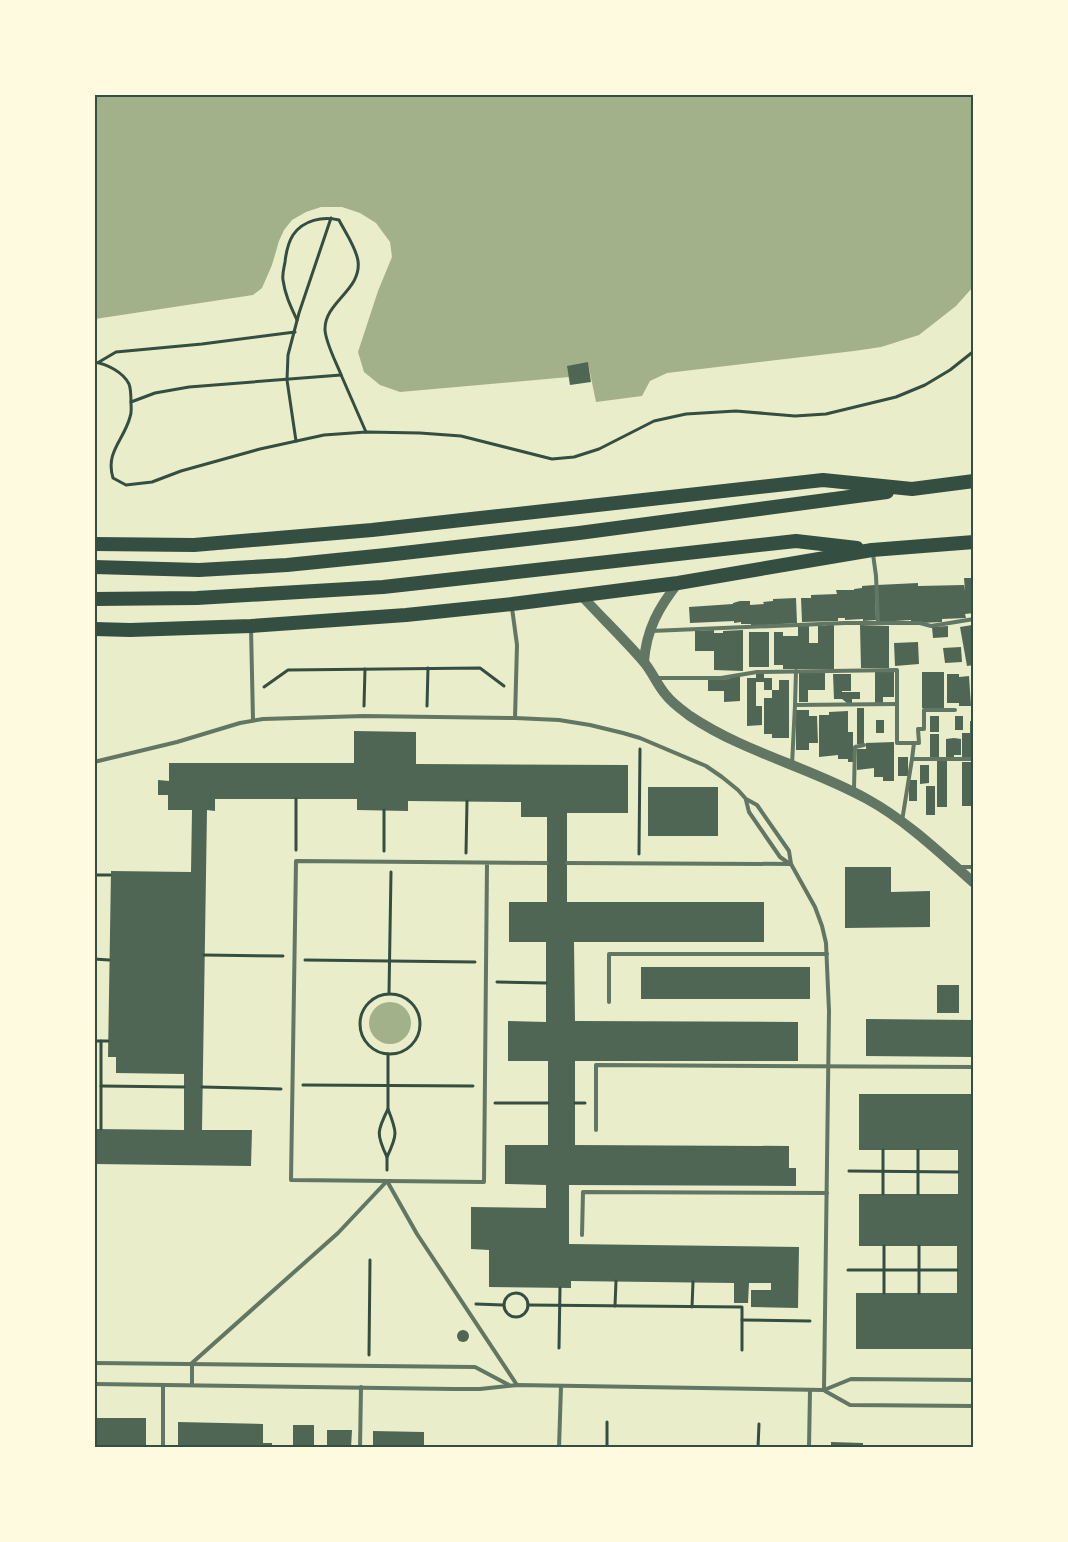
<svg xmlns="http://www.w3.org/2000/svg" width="1068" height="1542" font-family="Signika,sans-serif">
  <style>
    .water { fill: #a3b18a }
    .building { fill: #4f6655 }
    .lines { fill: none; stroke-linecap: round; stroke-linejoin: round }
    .path { stroke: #344e41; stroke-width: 3 }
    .service { stroke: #617663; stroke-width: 4 }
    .tertiary { stroke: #617663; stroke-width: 10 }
    .primary { stroke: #344e41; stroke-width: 14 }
    .neatline { fill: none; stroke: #344e41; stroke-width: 2 }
  </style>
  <rect width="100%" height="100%" fill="#e9edc9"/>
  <g class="water">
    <path d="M94 95H973V287L956 306 919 335 881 347 854 351 667 373 650 381 642 396 596 402 588 363 569 377 400 392 380 385 364 372 358 352 378 291 392 257 390 242 376 223 360 213 342 207H321L306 212 292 220 284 230 279 241 272 265 262 288 253 295 95 319Z"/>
    <circle cx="390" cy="1023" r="21"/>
  </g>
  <g class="building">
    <path d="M588 362 591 382 570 385 567 366Z"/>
    <path d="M964 578H974V613L965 614 966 618 942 619V622L920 623H911V620L879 622 877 585 918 583V586L964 585 965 591Z"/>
    <path d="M875 585 876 620 863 621V619L845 620V618H838V621L802 622 801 598H811V595L837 594 836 590H854V589L862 588V586Z"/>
    <path d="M796 598 797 623 751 626V624H741V622L734 623V621L690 623 689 607 733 604V603L740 601H750V605L764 604 763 602 773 601V599Z"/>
    <path d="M826 624H834V669H783V665H774V632H783V636H798V625H809V643H818V626H826Z"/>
    <path d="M860 625 889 626V668H861Z"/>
    <path d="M972 625 974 634V665L967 666 960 627Z"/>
    <path d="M948 626V637L933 638 932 627Z"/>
    <path d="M714 630V633H723V631L743 630V671L714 670V651H695V631Z"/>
    <rect x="749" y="632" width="20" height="35"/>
    <path d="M918 642 919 664 895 666 894 643Z"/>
    <path d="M961 647 962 662 945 663 943 648Z"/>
    <path d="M799 672H825V690H808V702H799Z"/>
    <path d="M875 672H894V697H883V703H875Z"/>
    <rect x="922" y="672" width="22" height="36"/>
    <path d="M756 674H764V678H772V690H764V682H756V706H762V725L747 726V678H756Z"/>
    <path d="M833 674H851V691H842V692H860V699H852V703H847L842 699H834Z"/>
    <path d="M947 674H959V677L969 676 971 706H959V703H947Z"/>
    <path d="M729 676H740V701L724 702V691H708V680L729 679Z"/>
    <path d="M779 680H789V738H772V734H764V698H772V690H779Z"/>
    <rect x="857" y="708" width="7" height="36"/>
    <path d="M796 710H809V716H817L818 743H809V750H796Z"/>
    <path d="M848 711V732H853V762H848V759H838V755L819 757V715H829V712Z"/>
    <rect x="930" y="716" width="9" height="16"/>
    <rect x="955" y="716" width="8" height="14"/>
    <rect x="876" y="720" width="8" height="13"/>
    <path d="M970 721H974V758H962V733H970Z"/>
    <path d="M354 731 416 732V764L628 765V813H567V902H764V942H574L575 1021 798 1022V1061H575V1145L789 1146V1168H796V1186L569 1185V1244L799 1247 798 1308 751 1307V1290H771V1283H749L748 1303H734V1283L571 1281V1288L489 1287V1250L471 1249V1207L546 1208V1185L505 1184V1145H548V1061H508V1021L546 1022V942H509V902H547V817H521V802L408 801V811L357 810V799H215V811L207 810 202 1130H252L251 1166 94 1164V1129L184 1130V1074L116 1073V1057H108L111 871 191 872 192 810H168V795H158V780L169 781V763H354Z"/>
    <rect x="930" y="734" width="9" height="24"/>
    <path d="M954 738 961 739V755H954V757H946V739Z"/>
    <path d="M894 742V781H883V777H874V768L857 770V749H866V743Z"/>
    <rect x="898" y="757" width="10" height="19"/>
    <rect x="937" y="760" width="10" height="47"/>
    <rect x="962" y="762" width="12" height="44"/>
    <path d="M920 765H929V783L920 784Z"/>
    <rect x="909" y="780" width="8" height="21"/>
    <rect x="926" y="786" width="9" height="29"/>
    <rect x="648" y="787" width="70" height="49"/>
    <path d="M845 867H891V892L930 891V927L845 928Z"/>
    <rect x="641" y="967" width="169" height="32"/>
    <rect x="937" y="985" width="22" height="28"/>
    <path d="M866 1019 974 1020V1057L866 1056Z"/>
    <path d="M859 1094H974V1349H856V1293H957V1246H859V1194H958V1150H859Z"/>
    <circle cx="463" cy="1336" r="6"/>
    <rect x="94" y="1418" width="52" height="30"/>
    <path d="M178 1422 263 1424V1443H272V1448H178Z"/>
    <rect x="293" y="1425" width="21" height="23"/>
    <path d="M327 1430H352L351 1448H327Z"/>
    <path d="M373 1431 424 1432V1448H373Z"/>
    <path d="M831 1442 863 1443V1448H831Z"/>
  </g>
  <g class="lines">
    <g class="path">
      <path d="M297 320C291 307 285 295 283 280 282 274 284 268 285 262 286 253 288 243 293 235 303 220 323 216 339 220 345 232 356 247 358 261 362 290 324 302 325 330 326 344 337 364 342 377 350 395 358 414 366 432"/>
      <path d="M94 362C107 364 123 372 129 384 131 389 131 398 131 403 131 408 132 412 130 417 124 440 105 452 113 478L126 485 152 482 181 471 260 449 324 435 366 432 420 433 461 436 552 459 574 457 599 449 654 421 686 414 736 411 795 416 826 414 896 397 925 385 950 370 974 351"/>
      <path d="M99 362 116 352 202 344 295 332"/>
      <path d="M131 402 155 393 189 387 341 375"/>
      <path d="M296 441 287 380 288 355 299 313 331 218"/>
      <path d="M264 687 288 670 480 668 504 686"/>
      <path d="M364 706 365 669"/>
      <path d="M427 706 428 668"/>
      <path d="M296 799V850"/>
      <path d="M384 851V810"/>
      <path d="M466 853 467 801"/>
      <path d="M639 854 640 749"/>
      <path d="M94 875H110"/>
      <path d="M204 955 283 956"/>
      <path d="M94 959 109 960"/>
      <path d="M305 960 475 962"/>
      <path d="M497 982 546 983"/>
      <path d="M389 993 391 872"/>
      <circle cx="390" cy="1024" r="30"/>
      <path d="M94 1041H108"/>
      <path d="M303 1085 473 1086"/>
      <path d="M101 1086 184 1087"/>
      <path d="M202 1087 281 1089"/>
      <path d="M495 1103H548"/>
      <path d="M575 1103H585"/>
      <path d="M388 1109C397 1132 398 1134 387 1157 376 1134 377 1131 388 1109Z"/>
      <path d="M388 1109V1054"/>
      <path d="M101 1129V1041"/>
      <path d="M883 1150V1194"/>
      <path d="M918 1150V1194"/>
      <path d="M387 1170V1157"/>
      <path d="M849 1171 958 1172"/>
      <path d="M884 1246V1293"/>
      <path d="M919 1246V1293"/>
      <path d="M848 1270H957"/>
      <circle cx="516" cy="1305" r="12"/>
      <path d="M476 1304 503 1305"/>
      <path d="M528 1305 742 1307V1350"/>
      <path d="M615 1306 616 1281"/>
      <path d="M692 1307 693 1282"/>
      <path d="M742 1320 810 1321"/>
      <path d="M559 1348 560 1288"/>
      <path d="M369 1355 370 1260"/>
      <path d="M607 1448V1422"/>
      <path d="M758 1448 759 1424"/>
    </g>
    <g class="service">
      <path d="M873 554 876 576 878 622"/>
      <path d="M512 608 517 645 515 718"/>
      <path d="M251 628 253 720"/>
      <path d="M651 631 845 623H920L931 626 974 619"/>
      <path d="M656 678H721L757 672 897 670V743H914"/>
      <path d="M795 705 796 671"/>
      <path d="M912 759 914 743H919L918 729H924V710H955"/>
      <path d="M94 762 177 742 240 723 263 719 364 716 515 718 559 720 590 725 623 733 640 738 706 766 722 777 738 790 746 799 757 805 789 851 791 864 815 907 822 926 826 943 829 1011 824 1390"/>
      <path d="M792 765 795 705 897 704"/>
      <path d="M854 789 855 747 864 745"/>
      <path d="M746 800 749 812 780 857 790 864"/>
      <path d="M902 821 912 759H974"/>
      <path d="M487 863 484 1182 291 1180 296 861 547 863"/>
      <path d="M567 863 791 864"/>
      <path d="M959 867H974"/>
      <path d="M609 1002V954H827"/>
      <path d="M596 1130V1065L974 1067"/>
      <path d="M582 1235 583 1192 827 1193"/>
      <path d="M94 1363 475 1367 509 1385"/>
      <path d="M94 1384 454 1389H480L517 1385 824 1390 851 1379 974 1380"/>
      <path d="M192 1385V1363L338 1233 387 1181 417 1234 517 1385"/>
      <path d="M825 1391 850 1405 974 1406"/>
      <path d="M163 1448V1385"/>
      <path d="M360 1448 361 1387"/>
      <path d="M559 1448 561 1386"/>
      <path d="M809 1448 810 1390"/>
    </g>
    <g class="tertiary">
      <path d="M581 595C601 617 624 639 643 661 652 671 657 685 666 695 672 703 682 710 690 716 745 753 810 767 867 799 907 821 940 853 974 883"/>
      <path d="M644 662C646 630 659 607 678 583"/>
    </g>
    <g class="primary">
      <path d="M94 544 194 545 372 530 823 480 912 489 974 481"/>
      <path d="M94 567 199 570 287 565 386 555 579 533 887 492"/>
      <path d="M94 599 197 598 383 587 796 541 857 548"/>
      <path d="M94 629 130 630 251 626 406 615 512 604 678 583 872 550 974 542"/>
    </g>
  </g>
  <rect width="1068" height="1542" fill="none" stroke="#fefae0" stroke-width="192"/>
  <rect x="96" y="96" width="876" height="1350" class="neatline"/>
</svg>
